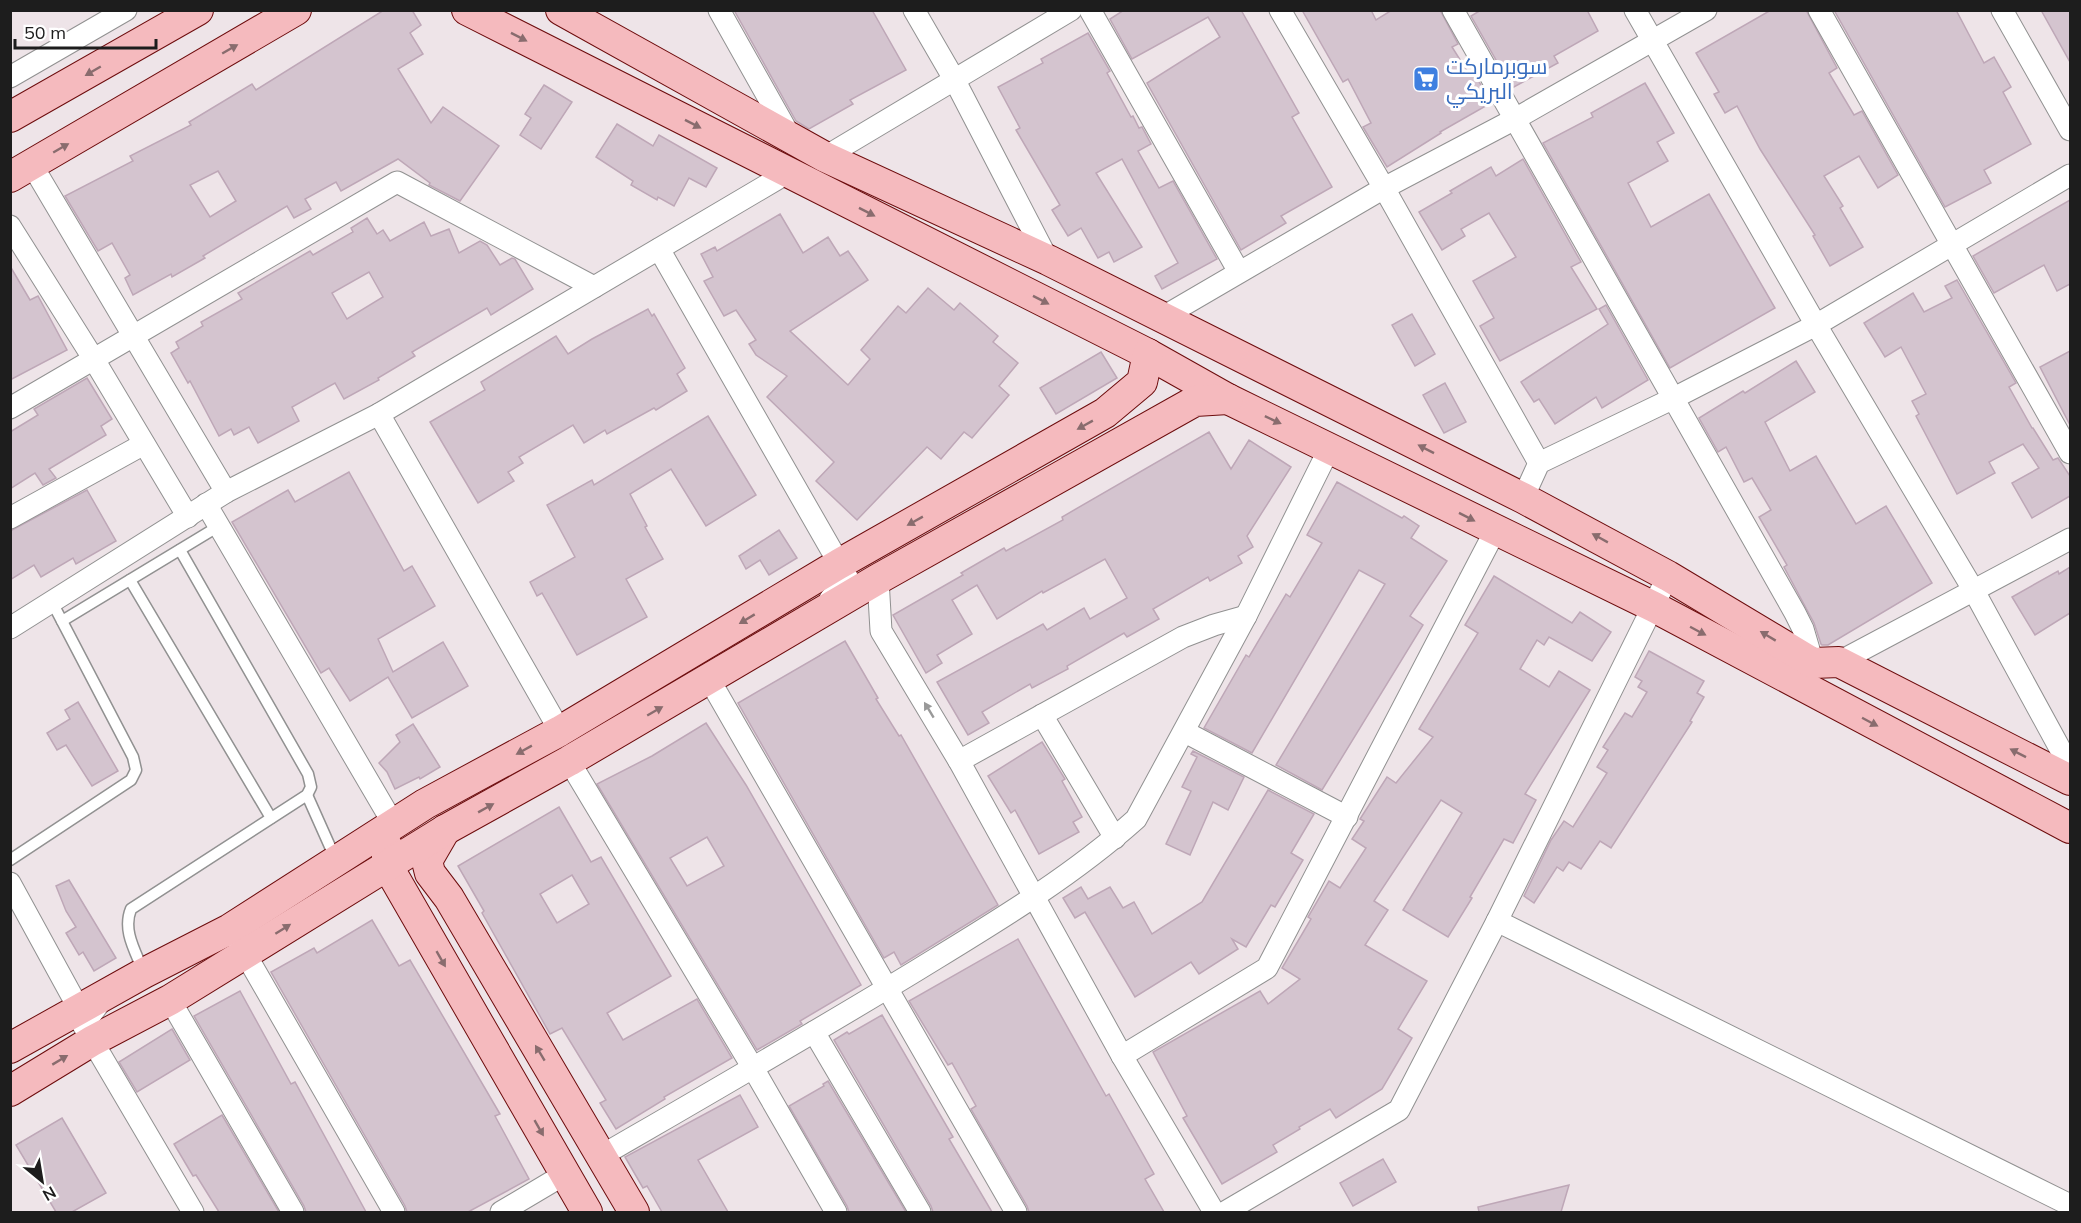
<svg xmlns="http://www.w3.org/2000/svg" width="2081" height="1223" font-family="Mulish,Cairo,sans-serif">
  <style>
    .building { fill: #d4c4cf; stroke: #bea7b7; stroke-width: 1.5; fill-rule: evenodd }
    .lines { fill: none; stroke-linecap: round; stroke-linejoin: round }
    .lane-casing { stroke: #919191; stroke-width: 13 }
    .street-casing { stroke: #919191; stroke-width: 23 }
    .secondary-casing { stroke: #6d0c0d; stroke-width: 32 }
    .lane { stroke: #fff; stroke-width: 10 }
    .street { stroke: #fff; stroke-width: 21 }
    .secondary { stroke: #f5babe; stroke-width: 30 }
    .oneway { fill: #896c6e }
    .oneway2 { fill: #999 }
    .labels { text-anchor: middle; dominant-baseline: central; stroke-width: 6; stroke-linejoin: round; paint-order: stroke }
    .shop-label { font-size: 22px; fill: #366cbe; stroke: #fff; text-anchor: start }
  </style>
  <rect width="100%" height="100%" fill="#eee4e8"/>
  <g class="building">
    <path d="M384 10H412L421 25 410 33 423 54 398 69 431 123 443 107 499 146 460 201 429 185 430 183 398 159 341 191 336 182 305 199 311 209 294 218 287 206 203 256 205 258 172 277 171 274 133 295 125 278 130 275 112 243 98 251 65 196 133 161 130 156 191 125 189 122 252 84 256 90ZM218 171 236 201 210 217 190 185Z"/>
    <path d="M734 10H872L906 70 850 100 853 104 809 129 796 121Z"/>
    <path d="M1124 10H1241L1299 113 1292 117 1332 187 1281 216 1286 223 1241 250 1147 83 1220 37 1208 17 1132 59 1110 19Z"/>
    <path d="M1302 10H1371L1376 20 1392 10H1440L1458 44 1452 47 1469 74 1473 71 1491 103 1440 132 1441 133 1387 167 1363 127 1371 123 1348 79 1343 82Z"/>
    <path d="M1481 10H1587L1598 31 1554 56 1558 63 1512 88 1471 16Z"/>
    <path d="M1771 10H1806L1837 68 1829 73 1854 115 1862 111 1898 175 1878 188 1859 156 1824 176 1843 206 1840 208 1863 247 1830 266 1813 236 1815 235 1760 149 1737 106 1725 113 1714 94 1719 92 1696 53Z"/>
    <path d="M1834 10H1956L1984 63 1994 57 2011 87 2003 92 2031 144 1984 170 1991 183 1945 207Z"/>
    <path d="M2041 10H2070V62Z"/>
    <path d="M1088 33 1110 71 1107 73 1131 117 1133 116 1139 128 1142 127 1151 144 1138 151 1159 188 1173 181 1217 259 1162 289 1155 276 1178 263 1122 159 1096 173 1142 247 1114 262 1109 252 1098 258 1081 228 1068 236 1052 210 1060 205 1016 130 1020 128 998 87 1043 63 1041 59Z"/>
    <path d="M1645 83 1674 133 1657 142 1668 161 1628 183 1651 227 1709 194 1775 308 1670 368 1543 143 1593 117 1591 113Z"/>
    <path d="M544 85 572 102 541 149 520 135 531 118 525 114Z"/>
    <path d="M617 124 653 146 659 135 717 168 706 187 689 178 674 206 658 197 657 200 631 185 633 181 596 157Z"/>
    <path d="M1523 159 1581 262 1571 267 1597 309 1500 361 1480 326 1494 318 1473 281 1516 257 1489 213 1461 229 1465 236 1442 250 1419 212 1452 193 1450 191 1491 167 1496 176Z"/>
    <path d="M2070 200V284L2057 291 2044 265 1994 293 1973 256Z"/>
    <path d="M780 214 803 253 828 237 840 256 848 251 868 280 790 331 848 385 870 359 861 350 898 306 906 313 928 288 954 310 960 303 998 336 993 342 1018 363 999 386 1009 395 972 438 964 432 941 459 927 447 857 520 816 481 834 462 767 397 787 376 756 355 749 344 756 340 736 310 724 316 704 281 713 277 701 254 715 247 717 251Z"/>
    <path d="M367 218 377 234 383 230 390 241 424 222 431 236 449 229 459 253 480 241 487 245 500 265 512 258 515 259 533 289 491 315 487 308 412 352 415 356 378 378 379 380 344 399 335 383 292 407 299 421 258 443 249 427 234 435 231 429 219 436 190 381 188 383 171 353 179 348 176 342 203 326 201 322 242 299 238 293 310 251 313 255 353 232 351 228ZM369 272 383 297 347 319 332 293Z"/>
    <path d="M10 266 30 300 38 296 67 350 10 380Z"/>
    <path d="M1957 280 2016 383 2009 387 2032 428H2033L2053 460 2058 458 2070 476V496L2032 518 2012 483 2039 468 2023 444 1989 462 1995 473 1957 494 1916 416 1919 414 1912 401 1926 394 1901 347 1885 357 1864 323 1913 293 1924 312 1952 298 1945 286Z"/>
    <path d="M1606 305 1648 380 1602 408 1596 397 1555 424 1539 399 1534 402 1521 382 1608 324 1599 309Z"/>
    <path d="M648 309 652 316 654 314 685 368 677 374 687 391 656 410 654 408 607 434 605 430 584 443 573 425 519 457 523 463 508 472 514 481 478 503 430 422 485 390 481 382 556 336 568 354 592 339Z"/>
    <path d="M1412 314 1435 354 1415 366 1392 325Z"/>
    <path d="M2070 351V425L2040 367Z"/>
    <path d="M1101 352 1117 378 1056 414 1040 388Z"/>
    <path d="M1796 361 1815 392 1765 422 1790 471 1816 456 1856 524 1886 506 1932 583 1828 645H1822L1821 644 1814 623 1784 567 1787 565 1759 517 1771 510 1752 478 1744 482 1726 447 1718 452 1699 418 1743 391 1745 393Z"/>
    <path d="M87 378 112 419 101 426 106 435 49 469 56 478 43 485 35 473 10 489V432L38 415 34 409Z"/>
    <path d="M1445 383 1466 422 1444 433 1423 395Z"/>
    <path d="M708 416 756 495 706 526 671 469 630 494 647 526 645 527 663 559 626 579 647 617 577 655 542 593 537 596 530 582 575 557 547 505 592 480 594 485Z"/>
    <path d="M1209 432 1231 469 1249 440 1291 467 1247 536 1253 547 1238 556 1242 563 1210 581 1208 577 1153 609 1159 619 1127 637 1124 633 1067 666 1068 669 1032 688 1030 684 982 712 989 723 968 735 937 682 1043 624 1047 630 1084 608 1090 619 1127 598 1105 559 1043 593 1042 591 997 619 977 585 952 600 972 634 937 655 942 663 926 673 893 615 963 575 961 573 1004 548 1006 551 1063 520 1062 517Z"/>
    <path d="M349 472 404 571 412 566 435 606 378 639 393 672 443 642 468 686 412 718 388 677 350 701 329 668 321 673 232 522 288 490 295 502Z"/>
    <path d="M1337 482 1402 518 1404 516 1419 526 1411 538 1447 561 1410 616 1423 625 1322 790 1276 765 1385 584 1359 570 1252 753 1204 728 1246 655 1249 657 1286 594 1290 597 1322 543 1307 535Z"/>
    <path d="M87 490 116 541 76 564 73 558 41 577 34 565 10 580V531Z"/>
    <path d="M779 530 797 558 769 575 760 560 746 569 739 556Z"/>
    <path d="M2070 567V613L2035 635 2012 597 2058 571 2059 574Z"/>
    <path d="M1494 576 1572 623 1580 612 1611 632 1592 661 1549 637 1544 645 1537 640 1520 669 1549 687 1559 671 1590 690 1525 794 1536 800 1513 843 1504 839 1470 897 1472 898 1448 937 1403 910 1462 813 1441 800 1374 901 1388 910 1365 945 1427 981 1398 1029 1412 1038 1382 1089 1336 1118 1330 1109 1299 1127 1300 1129 1273 1145 1277 1152 1222 1184 1183 1118 1187 1116 1153 1052 1260 991 1268 1004 1300 979 1282 968 1311 919 1308 917 1329 881 1340 888 1366 848 1352 839 1364 821 1360 819 1387 777 1396 783 1433 737 1419 729 1478 633 1465 625Z"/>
    <path d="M845 641 878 698 876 699 899 736 901 735 998 905 901 965 894 952 884 958 738 703Z"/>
    <path d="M1649 651 1704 681 1697 693 1704 697 1690 721 1692 722 1611 848 1600 841 1581 869 1569 862 1563 871 1557 867 1534 903 1524 896 1551 840 1564 821 1573 827 1607 773 1597 767 1608 750 1603 747 1625 713 1632 717 1647 692 1638 687 1642 681 1635 677Z"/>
    <path d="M78 702 118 771 92 786 66 745 57 750 47 733 70 719 65 710Z"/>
    <path d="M706 723 746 785 861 985 800 1021 802 1024 757 1050 597 784 652 756ZM707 837 724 866 687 886 670 858Z"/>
    <path d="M413 724 440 767 420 779 419 777 395 789 387 772 379 763 400 742 396 735Z"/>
    <path d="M1042 742 1065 779 1062 781 1082 817 1073 822 1079 832 1039 854 1015 810 1011 813 988 776Z"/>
    <path d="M1193 751 1244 777 1228 810 1213 802 1190 855 1166 844 1191 791 1182 787 1197 757 1191 754Z"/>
    <path d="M1268 790 1314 814 1291 853 1303 860 1275 907 1271 905 1246 947 1232 939 1238 949 1199 974 1191 962 1135 997 1085 912 1075 918 1063 898 1081 887 1088 899 1110 887 1123 908 1134 902 1152 934 1202 902Z"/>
    <path d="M559 807 591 862 601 857 671 976 607 1013 623 1040 697 999 732 1058 664 1097 665 1099 616 1129 600 1103 606 1100 562 1028 550 1034 482 913 484 911 458 866ZM572 875 589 904 557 923 540 894Z"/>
    <path d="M69 880 116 958 94 971 83 952 79 955 66 933 76 927 66 911 56 886Z"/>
    <path d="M372 920 399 966 410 960 500 1114 495 1116 529 1179 468 1212H407L405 1206 271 972 314 948 317 953Z"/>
    <path d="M1018 939 1106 1096 1109 1094 1154 1174 1145 1179 1164 1212H1029L1027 1206 971 1109 976 1106 952 1063 948 1065 909 1001Z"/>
    <path d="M240 991 291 1084 295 1082 366 1212H306L304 1206 194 1016Z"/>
    <path d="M882 1015 953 1137 949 1139 992 1212H933L931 1206 834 1040 847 1032 849 1034Z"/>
    <path d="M172 1029 190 1060 137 1092 119 1062Z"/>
    <path d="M828 1081 906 1212H849L847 1206 789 1106 824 1086 823 1084Z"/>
    <path d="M740 1095 758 1127 698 1160 728 1212H662L647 1186 643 1188 625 1157Z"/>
    <path d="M222 1115 279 1212H219L196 1175 193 1176 174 1144Z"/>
    <path d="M62 1118 106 1193 72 1212H56L16 1145Z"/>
    <path d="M1383 1159 1396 1182 1353 1206 1340 1183Z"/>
    <path d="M1569 1185 1561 1212H1479L1478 1207Z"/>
  </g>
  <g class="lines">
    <defs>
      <g id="lane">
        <path d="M130 580 271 818"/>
        <path d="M62 621 219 526"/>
        <path d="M307 795 336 860"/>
        <path d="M10 860 131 780 136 770 133 757 52 602"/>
        <path d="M144 973C136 952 122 931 131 909L307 795 311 787 308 774 180 550"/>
      </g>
      <g id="street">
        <path d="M719 10 791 138"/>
        <path d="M914 10 954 79 1048 260"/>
        <path d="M1090 10 1239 272"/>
        <path d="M1280 10 1384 188 1539 463"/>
        <path d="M1453 10 1795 613 1803 629 1813 663"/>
        <path d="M1635 10 1816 325 1974 591 2070 767"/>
        <path d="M1819 10 2070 453"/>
        <path d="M2002 10 2070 130"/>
        <path d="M10 77 126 10"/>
        <path d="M825 157 1071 10"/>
        <path d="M32 165 226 492"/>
        <path d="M10 226 93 358 188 517"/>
        <path d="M659 249 848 579 830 599"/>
        <path d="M1163 317 1384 188 1515 119 1706 10"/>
        <path d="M10 408 397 182 594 287"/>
        <path d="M379 414 560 731"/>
        <path d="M1523 498 1539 463 1672 399 1816 325 2070 175"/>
        <path d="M206 504 394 825"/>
        <path d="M10 518 144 444"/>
        <path d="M878 579 881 631 959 761 1122 1056 1214 1212"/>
        <path d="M10 628 226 492 379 414 789 172"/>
        <path d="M1839 662 2070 539"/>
        <path d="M709 679 1016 1212"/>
        <path d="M1042 715 1115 838"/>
        <path d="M1185 732 1347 817"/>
        <path d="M569 761 753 1068 836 1212"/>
        <path d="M959 761 1183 637 1214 625 1246 616"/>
        <path d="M10 883 79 1009"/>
        <path d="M1497 921 2070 1205"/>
        <path d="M239 943 394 1212"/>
        <path d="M102 1000 83 1025 193 1212"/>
        <path d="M170 1000 293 1212"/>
        <path d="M814 1032 920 1212"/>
        <path d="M1122 1056 1267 968 1495 531"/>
        <path d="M601 1156C708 1094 814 1033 919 969 994 923 1070 878 1136 819L1246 616 1330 447"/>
        <path d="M501 1212 565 1174"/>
        <path d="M1225 1212 1399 1110 1497 921 1668 576"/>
      </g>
      <g id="secondary">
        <path d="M467 10 1148 354 1228 399 1654 607 2070 828"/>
        <path d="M561 10 825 157 1048 260 1523 498 1668 576 1813 663 1839 662 2070 780"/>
        <path d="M10 117 198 10"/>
        <path d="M10 177 296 10"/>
        <path d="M445 830 427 861 430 873 449 898 634 1212"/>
        <path d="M387 846V865L587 1212"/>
        <path d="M10 1048 144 973 230 929 425 804 560 731 839 564 1105 413 1142 382 1148 354"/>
        <path d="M10 1091 92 1041 170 1000 445 830 569 761 878 579 1195 401 1228 399"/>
      </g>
    </defs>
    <use href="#lane" class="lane-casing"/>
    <use href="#street" class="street-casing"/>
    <use href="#secondary" class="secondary-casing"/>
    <use href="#lane" class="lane"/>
    <use href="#street" class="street"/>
    <use href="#secondary" class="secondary"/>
  </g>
  <defs><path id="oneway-solid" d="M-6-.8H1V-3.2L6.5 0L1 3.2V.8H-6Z" transform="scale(1.5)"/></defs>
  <g class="oneway">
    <use href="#oneway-solid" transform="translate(519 37) rotate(27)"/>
    <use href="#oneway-solid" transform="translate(230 49) rotate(-30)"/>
    <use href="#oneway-solid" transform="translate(93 71) rotate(150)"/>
    <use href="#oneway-solid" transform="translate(693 124) rotate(27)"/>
    <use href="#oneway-solid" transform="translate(61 148) rotate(-30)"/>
    <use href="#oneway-solid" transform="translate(867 212) rotate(27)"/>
    <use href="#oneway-solid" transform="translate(1041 300) rotate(27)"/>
    <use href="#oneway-solid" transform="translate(1273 420) rotate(25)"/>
    <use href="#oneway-solid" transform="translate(1085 425) rotate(151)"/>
    <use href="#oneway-solid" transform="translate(1426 449) rotate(-153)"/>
    <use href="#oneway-solid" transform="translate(1467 517) rotate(27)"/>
    <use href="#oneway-solid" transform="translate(915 521) rotate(151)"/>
    <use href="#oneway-solid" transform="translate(1600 538) rotate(-151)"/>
    <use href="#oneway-solid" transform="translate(747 619) rotate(149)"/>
    <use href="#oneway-solid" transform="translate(1698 631) rotate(28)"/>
    <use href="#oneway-solid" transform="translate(1768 636) rotate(-149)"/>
    <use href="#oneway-solid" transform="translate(655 711) rotate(-30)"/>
    <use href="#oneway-solid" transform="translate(1870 722) rotate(28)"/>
    <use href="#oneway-solid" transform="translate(524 750) rotate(151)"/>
    <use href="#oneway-solid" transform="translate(2018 753) rotate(-153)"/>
    <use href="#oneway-solid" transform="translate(486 808) rotate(-29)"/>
    <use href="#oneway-solid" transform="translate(283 929) rotate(-32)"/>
    <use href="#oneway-solid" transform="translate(441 959) rotate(60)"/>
    <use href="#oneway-solid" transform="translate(540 1053) rotate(-121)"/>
    <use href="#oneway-solid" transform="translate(60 1060) rotate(-31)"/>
    <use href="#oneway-solid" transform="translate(539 1128) rotate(60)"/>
  </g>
  <use class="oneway2" href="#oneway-solid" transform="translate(929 710) rotate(-121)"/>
  <defs>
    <symbol id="supermarket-square" viewBox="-11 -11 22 22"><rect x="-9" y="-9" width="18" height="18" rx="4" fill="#3f7fe0" stroke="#fff"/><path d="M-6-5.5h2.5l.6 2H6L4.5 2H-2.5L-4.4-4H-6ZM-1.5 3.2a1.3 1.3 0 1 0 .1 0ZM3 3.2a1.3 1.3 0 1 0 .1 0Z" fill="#fff"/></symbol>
  </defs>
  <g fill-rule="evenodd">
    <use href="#supermarket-square" x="1411" y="64" width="30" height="30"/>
  </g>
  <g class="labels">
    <g class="shop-label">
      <text x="1446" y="66">سوبرماركت<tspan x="1446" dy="25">البريكي</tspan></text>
    </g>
  </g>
  <rect width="2081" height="1223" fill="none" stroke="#1d1d1d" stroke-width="24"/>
  <g transform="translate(42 1181) rotate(150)" stroke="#ffffff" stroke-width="4.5" paint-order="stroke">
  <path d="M0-4.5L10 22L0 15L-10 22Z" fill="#1d1d1d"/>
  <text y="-9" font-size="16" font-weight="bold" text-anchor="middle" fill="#1d1d1d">N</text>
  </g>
  <path d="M15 39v9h141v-9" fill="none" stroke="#1d1d1d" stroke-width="3"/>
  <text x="24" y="39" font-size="18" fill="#1d1d1d" stroke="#ffffff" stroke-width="4.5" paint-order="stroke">50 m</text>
</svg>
